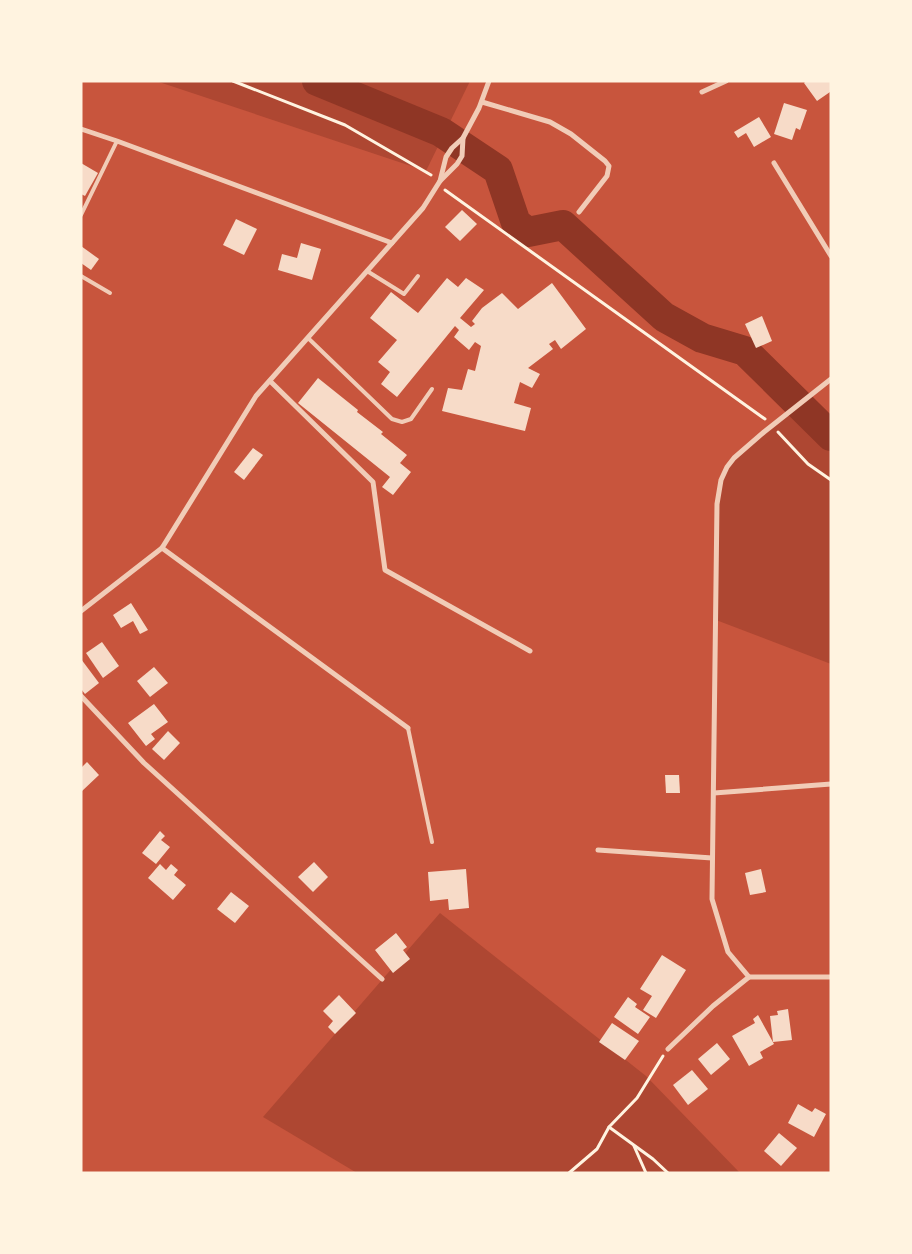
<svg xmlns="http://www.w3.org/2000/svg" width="912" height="1254" font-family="Literata,serif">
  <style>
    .green { fill: #ae4732 }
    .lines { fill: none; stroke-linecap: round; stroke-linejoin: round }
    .river { stroke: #8f3625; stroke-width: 30 }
    .building { fill: #f7dbc8 }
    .path { stroke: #fff3e0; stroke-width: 3 }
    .service { stroke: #f1ccb7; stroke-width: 4 }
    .minor { stroke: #f1ccb7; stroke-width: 5 }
  </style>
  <rect width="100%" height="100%" fill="#c8553d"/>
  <g class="green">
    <path d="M 156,81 L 470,81 L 426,171 Z"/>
    <path d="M 791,410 L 831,449 L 831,664 L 716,620 L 717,504 L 727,467 Z"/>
    <path d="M 440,913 L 646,1076 L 740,1173 L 357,1173 L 263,1117 Z"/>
  </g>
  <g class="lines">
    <path class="river" d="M 317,81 L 441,132 L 498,170 L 516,223 L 528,232 L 563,225 L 664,317 L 702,338 L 745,351 L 831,436"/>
  </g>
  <g class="building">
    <path d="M 806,81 L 831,81 L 831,93 L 830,92 L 817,101 L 804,83 Z"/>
    <path d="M 784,103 L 807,110 L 800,130 L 796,128 L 792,140 L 774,134 Z"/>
    <path d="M 759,117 L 771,137 L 754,147 L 746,133 L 738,138 L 734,132 Z"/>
    <path d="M 81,163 L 98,173 L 85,196 L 81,194 Z"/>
    <path d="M 462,210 L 477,224 L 460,241 L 445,227 Z"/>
    <path d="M 236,219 L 257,229 L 244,255 L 223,245 Z"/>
    <path d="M 301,243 L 321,249 L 312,280 L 278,270 L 282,254 L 297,258 Z"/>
    <path d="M 81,246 L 99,259 L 91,270 L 81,263 Z"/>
    <path d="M 447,278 L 458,287 L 466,278 L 484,290 L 460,318 L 471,327 L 475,324 L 472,321 L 482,308 L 502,293 L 518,309 L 552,283 L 586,329 L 561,349 L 555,340 L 549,344 L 553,349 L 528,368 L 540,374 L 532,388 L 520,382 L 514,403 L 531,408 L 525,431 L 442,411 L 448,388 L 462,390 L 468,369 L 475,371 L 481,346 L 475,342 L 469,350 L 454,337 L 459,330 L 455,326 L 397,397 L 381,384 L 390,372 L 378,362 L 397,340 L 370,318 L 391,292 L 418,313 Z"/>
    <path d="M 762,316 L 772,341 L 756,348 L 745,324 Z"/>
    <path d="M 318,378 L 358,410 L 357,412 L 383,432 L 381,434 L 407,455 L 400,463 L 411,472 L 393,495 L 382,487 L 390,477 L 298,403 Z"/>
    <path d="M 253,448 L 263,455 L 244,480 L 234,472 Z"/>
    <path d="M 131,603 L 148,630 L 140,634 L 133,621 L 121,628 L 113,615 Z"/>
    <path d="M 102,642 L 119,666 L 103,678 L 86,653 Z"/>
    <path d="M 81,659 L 99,683 L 85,694 L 81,689 Z"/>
    <path d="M 154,667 L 168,683 L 150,697 L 137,681 Z"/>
    <path d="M 154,704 L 168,722 L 151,734 L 155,739 L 146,746 L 128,723 Z"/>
    <path d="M 168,731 L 180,743 L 164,760 L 152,749 Z"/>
    <path d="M 87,762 L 99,775 L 81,792 L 81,768 Z"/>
    <path d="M 665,775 L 679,775 L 680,793 L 666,793 Z"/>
    <path d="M 160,831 L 165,836 L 161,840 L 170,847 L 156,864 L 142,853 Z"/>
    <path d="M 314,862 L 328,877 L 313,892 L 298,877 Z"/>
    <path d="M 160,864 L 166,870 L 171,864 L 178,870 L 174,875 L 186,885 L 173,900 L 148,878 Z"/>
    <path d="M 466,869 L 469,908 L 449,910 L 448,899 L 430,901 L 428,872 Z"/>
    <path d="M 761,869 L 766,892 L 750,895 L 745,873 Z"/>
    <path d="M 231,892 L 249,906 L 235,923 L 217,909 Z"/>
    <path d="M 396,933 L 407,947 L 403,950 L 410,959 L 393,973 L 375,950 Z"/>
    <path d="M 662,955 L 686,970 L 656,1018 L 643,1010 L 652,996 L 640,989 Z"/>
    <path d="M 339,995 L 356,1013 L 335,1034 L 328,1027 L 333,1021 L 323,1011 Z"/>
    <path d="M 628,997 L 637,1004 L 635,1007 L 650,1017 L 638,1034 L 614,1017 Z"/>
    <path d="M 788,1009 L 792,1040 L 773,1042 L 770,1016 L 778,1015 L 777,1011 Z"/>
    <path d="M 758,1015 L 774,1044 L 760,1052 L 763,1058 L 749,1066 L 732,1036 L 755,1023 L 753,1019 Z"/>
    <path d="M 612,1023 L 639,1041 L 625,1060 L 599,1042 Z"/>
    <path d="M 717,1043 L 730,1059 L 711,1075 L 698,1059 Z"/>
    <path d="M 692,1070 L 708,1089 L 688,1105 L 673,1085 Z"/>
    <path d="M 798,1104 L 812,1112 L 815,1108 L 826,1114 L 814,1137 L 788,1123 Z"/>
    <path d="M 779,1133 L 797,1148 L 781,1166 L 764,1151 Z"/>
  </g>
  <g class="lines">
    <g class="path">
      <path d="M 233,81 L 345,125 L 431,175"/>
      <path d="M 445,190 L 765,419"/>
      <path d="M 778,432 L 808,464 L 831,480"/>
      <path d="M 663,1056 L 637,1098 L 609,1127 L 653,1159 L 668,1173"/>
      <path d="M 634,1146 L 646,1173"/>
      <path d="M 569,1173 L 597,1149 L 609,1127"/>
    </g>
    <g class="service">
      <path d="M 81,215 L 117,141"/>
      <path d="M 367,271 L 404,294 L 418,276"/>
      <path d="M 81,276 L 110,293"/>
      <path d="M 308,338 L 392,419 L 402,422 L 411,419 L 432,389"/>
      <path d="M 408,728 L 432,842"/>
    </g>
    <g class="minor">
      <path d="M 702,92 L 726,81"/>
      <path d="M 482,102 L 550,122 L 571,134 L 605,161 L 609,166 L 607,176 L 579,212"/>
      <path d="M 81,129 L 117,141 L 392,243"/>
      <path d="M 774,163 L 831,256"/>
      <path d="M 440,181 L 457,164 L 462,156 L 463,138"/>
      <path d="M 270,381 L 373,482 L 385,570 L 530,651"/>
      <path d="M 162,548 L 408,728"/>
      <path d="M 81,611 L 162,548 L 256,396 L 423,208 L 440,181 L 446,157 L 452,148 L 463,138 L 479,108 L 489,81"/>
      <path d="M 81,696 L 144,763 L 382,979"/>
      <path d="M 714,793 L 831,784"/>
      <path d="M 598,850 L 712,858"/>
      <path d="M 749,977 L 728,952 L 712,899 L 717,504 L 721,480 L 727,467 L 734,458 L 764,432 L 831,379"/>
      <path d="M 668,1049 L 713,1006 L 749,977 L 831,977"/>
    </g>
  </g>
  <rect width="912" height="1254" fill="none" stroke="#fff3e0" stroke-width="165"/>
</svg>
